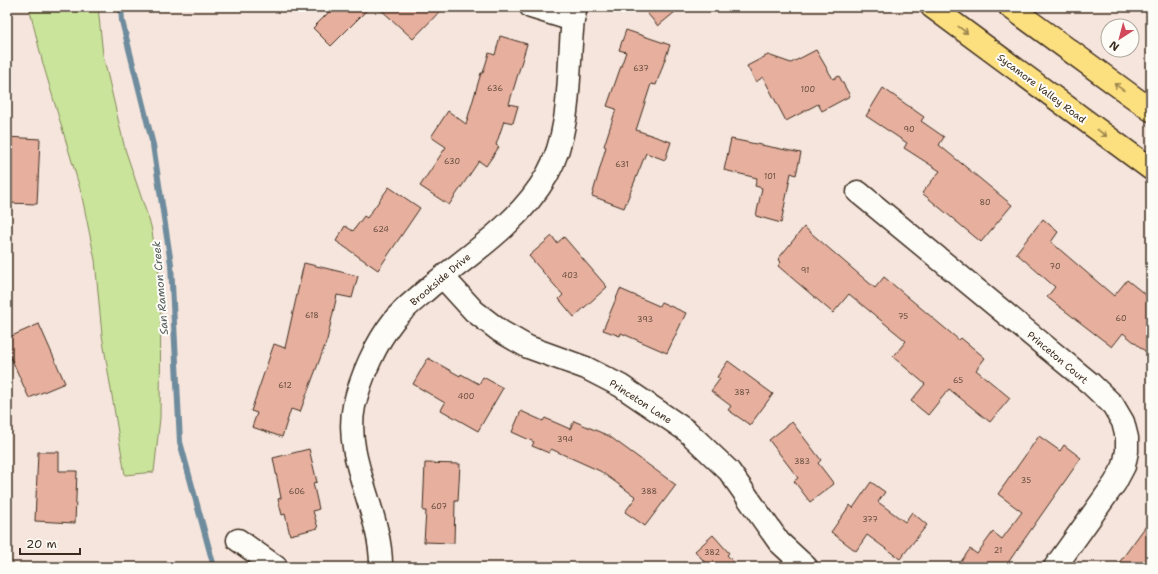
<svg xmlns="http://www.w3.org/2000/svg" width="1158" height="574" font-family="'Shantell Sans',sans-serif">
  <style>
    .green { fill: #cae49b; stroke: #82875c }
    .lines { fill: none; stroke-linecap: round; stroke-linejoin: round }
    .stream { stroke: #6e8c9d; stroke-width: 6 }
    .building { fill: #e7b09e; stroke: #3b2a1e }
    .minor-casing { stroke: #3b2a1e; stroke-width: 25 }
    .major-casing { stroke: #3b2a1e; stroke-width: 25 }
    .minor { stroke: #fdfcf7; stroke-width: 22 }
    .major { stroke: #fce080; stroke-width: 22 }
    .oneway { stroke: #9c854f }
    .labels { text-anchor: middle; stroke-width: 4; stroke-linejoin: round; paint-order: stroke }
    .number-label { font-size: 8px; fill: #664c3e }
    .street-label { font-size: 10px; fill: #3b2a1e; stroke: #fdfcf7 }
    .water-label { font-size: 11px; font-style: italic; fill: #545b5d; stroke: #fdfcf7 }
  </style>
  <rect width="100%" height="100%" fill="#f6e5dc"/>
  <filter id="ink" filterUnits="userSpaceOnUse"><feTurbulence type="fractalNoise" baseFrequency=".025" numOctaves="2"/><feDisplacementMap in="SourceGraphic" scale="8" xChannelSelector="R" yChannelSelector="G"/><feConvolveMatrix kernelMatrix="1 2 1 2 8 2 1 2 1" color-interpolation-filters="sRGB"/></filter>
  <g filter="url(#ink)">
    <path class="green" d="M 29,7 L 98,7 L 103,55 L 125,149 L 151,226 L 161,285 L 160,418 L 154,472 L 125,475 L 102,335 L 95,260 L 81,192 L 43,64 Z"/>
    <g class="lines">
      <path class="stream" d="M 121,7 L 122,21 L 153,145 L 171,264 L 180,442 L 214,567"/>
    </g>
    <g class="building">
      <path d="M 334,7 L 370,7 L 331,46 L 313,28 Z"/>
      <path d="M 378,7 L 444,7 L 413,39 Z"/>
      <path d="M 642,7 L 681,7 L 658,26 Z"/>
      <path d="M 626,30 L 670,45 L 656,85 L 651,84 L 636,130 L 671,142 L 665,160 L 646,153 L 624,208 L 592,196 L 606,147 L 604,146 L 616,109 L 607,106 L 626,52 L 619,50 Z"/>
      <path d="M 500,36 L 527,44 L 509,104 L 518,106 L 513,123 L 504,121 L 496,145 L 499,147 L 486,166 L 479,161 L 449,205 L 420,186 L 446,147 L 431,137 L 448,111 L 466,124 L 481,73 L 483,73 L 489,53 L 495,55 Z"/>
      <path d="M 816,50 L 833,79 L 839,76 L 850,96 L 822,111 L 818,104 L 786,121 L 763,77 L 756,82 L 747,66 L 768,55 L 791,63 Z"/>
      <path d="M 883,88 L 924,117 L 921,121 L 944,137 L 939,145 L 1012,205 L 981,242 L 922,193 L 940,171 L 904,148 L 907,143 L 866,116 Z"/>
      <path d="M 7,137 L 40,139 L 37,204 L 7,203 Z"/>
      <path d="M 731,139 L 801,153 L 796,175 L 791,173 L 781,223 L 756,216 L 762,188 L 755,186 L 757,178 L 724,170 Z"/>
      <path d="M 389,187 L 420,208 L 378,270 L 336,241 L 345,226 L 353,231 L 364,216 L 367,218 Z"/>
      <path d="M 1043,219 L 1058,232 L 1051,242 L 1114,296 L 1127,280 L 1151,299 L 1151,356 L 1123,333 L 1112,347 L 1047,297 L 1055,287 L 1016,253 Z"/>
      <path d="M 804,227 L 875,288 L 884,277 L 959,340 L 961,338 L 985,358 L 976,370 L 1010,398 L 990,422 L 949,389 L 928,415 L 911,401 L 925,384 L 893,357 L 906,341 L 849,294 L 833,313 L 778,266 L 781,262 L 778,259 Z"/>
      <path d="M 552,236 L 557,243 L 564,237 L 607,287 L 574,317 L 559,299 L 563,295 L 529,256 Z"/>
      <path d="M 304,263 L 358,276 L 352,298 L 337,295 L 327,340 L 300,412 L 291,409 L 282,437 L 252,427 L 257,413 L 251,411 L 274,344 L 285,348 Z"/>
      <path d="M 620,289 L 659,306 L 661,302 L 686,313 L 667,353 L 621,333 L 620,336 L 603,330 Z"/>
      <path d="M 39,324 L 65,383 L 29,398 L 7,349 L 7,338 Z"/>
      <path d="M 428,358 L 460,376 L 461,374 L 479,384 L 483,377 L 503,388 L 478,431 L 441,410 L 445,403 L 413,384 Z"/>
      <path d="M 728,361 L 773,394 L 750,425 L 728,410 L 731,406 L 711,391 L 720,379 L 717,377 Z"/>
      <path d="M 521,411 L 543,421 L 545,418 L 570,429 L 574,421 L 609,436 L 676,485 L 645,526 L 625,512 L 636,497 L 600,471 L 551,449 L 549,453 L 532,446 L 534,442 L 512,432 Z"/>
      <path d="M 792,422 L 821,460 L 818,463 L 834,484 L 810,502 L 794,481 L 798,478 L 769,440 Z"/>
      <path d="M 1039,436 L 1060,451 L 1064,445 L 1081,458 L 1005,567 L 957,567 L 970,549 L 977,554 L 993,532 L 1002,539 L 1022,512 L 998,494 Z"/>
      <path d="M 309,449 L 317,482 L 313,483 L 319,509 L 313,511 L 318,528 L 290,535 L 285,514 L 282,515 L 278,499 L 281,498 L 273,458 Z"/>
      <path d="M 38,452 L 59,452 L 59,471 L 77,471 L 75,523 L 35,521 Z"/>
      <path d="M 425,463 L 460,464 L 458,501 L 455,501 L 454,543 L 424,542 L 426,511 L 423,511 Z"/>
      <path d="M 871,482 L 885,492 L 878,502 L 905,522 L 912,512 L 927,525 L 900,559 L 867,535 L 856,551 L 831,532 L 850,505 L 853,508 Z"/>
      <path d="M 1151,519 L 1151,567 L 1116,567 Z"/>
      <path d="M 713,535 L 729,553 L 727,555 L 738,567 L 709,567 L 695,551 Z"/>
    </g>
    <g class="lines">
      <g class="minor-casing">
        <g id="minor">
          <path d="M 531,7 L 573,20"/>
          <path d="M 858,192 L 1091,384 L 1113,405 L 1123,422 L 1127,438 L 1127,451 L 1124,466 L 1115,483 L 1055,567"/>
          <path d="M 443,277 L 474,311 L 500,331 L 528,347 L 586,368 L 621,386 L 687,431 L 729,471 L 779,542 L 806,567"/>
          <path d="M 238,540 L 276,567"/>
          <path d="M 381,567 C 382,513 343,459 354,406 C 361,377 375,344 394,320 C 404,308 419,297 431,286 C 472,253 520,222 547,175 C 573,128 567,71 573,20 L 576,7"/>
        </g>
      </g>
      <g class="major-casing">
        <g id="major">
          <path d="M 932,7 L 1151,169"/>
          <path d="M 1010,7 L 1151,110"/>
        </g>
      </g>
      <use href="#minor" class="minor"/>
      <use href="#major" class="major"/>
    </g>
    <defs><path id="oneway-shaft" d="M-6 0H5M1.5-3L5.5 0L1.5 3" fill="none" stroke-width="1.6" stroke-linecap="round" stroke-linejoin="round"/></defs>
    <g class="oneway">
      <use href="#oneway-shaft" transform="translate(963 30) rotate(37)"/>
      <use href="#oneway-shaft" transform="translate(1119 87) rotate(-144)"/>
      <use href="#oneway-shaft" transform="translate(1102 133) rotate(37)"/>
    </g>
  </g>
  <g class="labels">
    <g class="number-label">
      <text x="641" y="71">637</text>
      <text x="495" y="91">636</text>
      <text x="808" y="92">100</text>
      <text x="909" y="132">90</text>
      <text x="452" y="164">630</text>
      <text x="622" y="167">631</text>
      <text x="770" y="179">101</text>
      <text x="985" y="205">80</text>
      <text x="381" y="232">624</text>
      <text x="1055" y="269">70</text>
      <text x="805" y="273">91</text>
      <text x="570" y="278">403</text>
      <text x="312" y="318">618</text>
      <text x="903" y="319">75</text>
      <text x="1121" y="321">60</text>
      <text x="645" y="322">393</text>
      <text x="958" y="383">65</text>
      <text x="285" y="388">612</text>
      <text x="742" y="395">387</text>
      <text x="466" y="399">400</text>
      <text x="565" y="442">394</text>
      <text x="802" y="464">383</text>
      <text x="1026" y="483">35</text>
      <text x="297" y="494">606</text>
      <text x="649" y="494">388</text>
      <text x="439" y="509">607</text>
      <text x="870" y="522">377</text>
      <text x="998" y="553">21</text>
      <text x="712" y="555">382</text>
    </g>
    <g class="street-label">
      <text transform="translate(1042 88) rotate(37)" y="4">Sycamore Valley Road</text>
      <text transform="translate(440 279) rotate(-40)" y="4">Brookside Drive</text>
      <text transform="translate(1058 357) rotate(40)" y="4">Princeton Court</text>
      <text transform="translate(641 401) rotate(33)" y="4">Princeton Lane</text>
    </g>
    <g class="water-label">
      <text transform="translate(160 288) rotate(-95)" y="4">San Ramon Creek</text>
    </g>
  </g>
  <rect width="1158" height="574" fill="none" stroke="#fdfcf7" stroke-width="24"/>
  <rect x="12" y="12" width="1134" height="550" fill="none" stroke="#3b2a1e" stroke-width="1.5" filter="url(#ink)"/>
  <g transform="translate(1120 38) rotate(216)"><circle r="19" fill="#fdfcf7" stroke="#afa8a0"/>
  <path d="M0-3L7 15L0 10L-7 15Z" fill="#d1495b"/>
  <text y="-6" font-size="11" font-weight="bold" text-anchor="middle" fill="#3b2a1e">N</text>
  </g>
  <path d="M20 548v6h60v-6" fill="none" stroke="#3b2a1e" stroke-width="2"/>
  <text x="26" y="548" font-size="12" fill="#3b2a1e" stroke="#fdfcf7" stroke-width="3" paint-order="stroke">20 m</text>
</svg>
